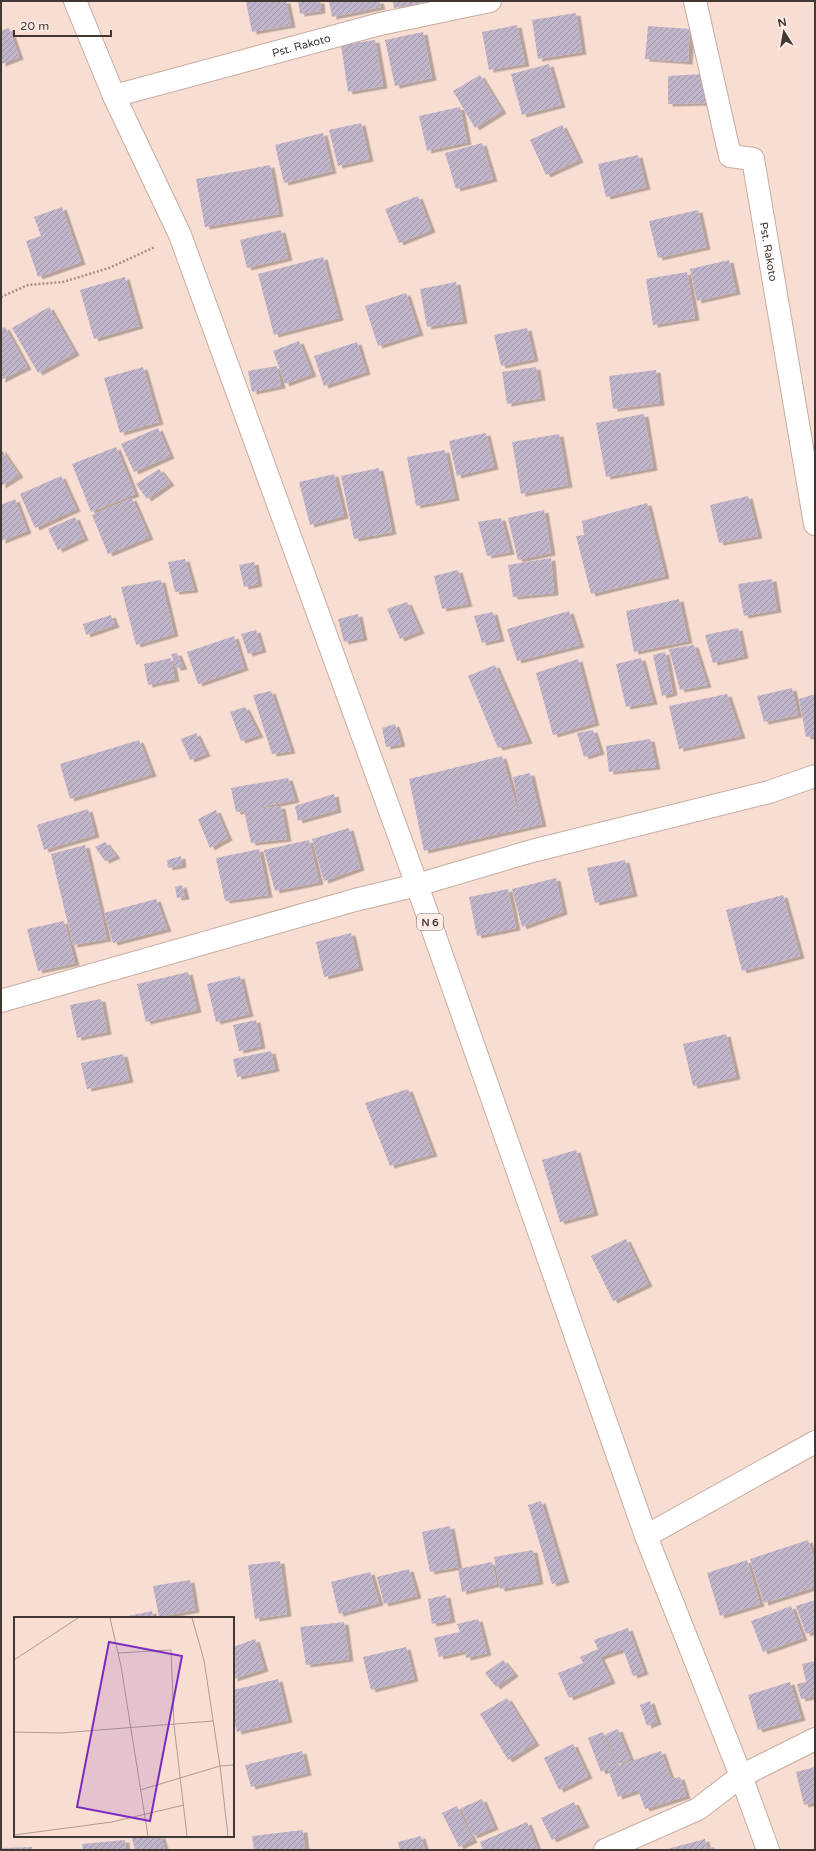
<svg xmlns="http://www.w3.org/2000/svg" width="816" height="1851" font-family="'Varela Round',sans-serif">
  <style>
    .building { fill: url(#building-hatch); filter: url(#shadow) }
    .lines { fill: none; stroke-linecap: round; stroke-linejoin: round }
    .street-casing { stroke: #c6aca1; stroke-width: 24 }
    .primary-casing { stroke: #c6aca1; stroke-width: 24 }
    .path { stroke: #a6928a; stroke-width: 2.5; stroke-dasharray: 2 2; stroke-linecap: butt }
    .street { stroke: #fff; stroke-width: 22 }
    .primary { stroke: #fff; stroke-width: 22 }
    .labels { text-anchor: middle; stroke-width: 4; stroke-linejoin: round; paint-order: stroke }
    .shield { fill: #fdede6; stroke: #7a6e69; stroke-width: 1 }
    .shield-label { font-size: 10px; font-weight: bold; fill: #423833 }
    .street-label { font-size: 11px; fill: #423833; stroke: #fdede6 }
    .inset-road { fill: none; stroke: #af9b92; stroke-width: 1 }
    .view { fill: #7b2cbf; fill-opacity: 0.15; stroke: #7b2cbf; stroke-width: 2 }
    .inset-edge { fill: none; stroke: #423833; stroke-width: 2 }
  </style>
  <defs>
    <pattern id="building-hatch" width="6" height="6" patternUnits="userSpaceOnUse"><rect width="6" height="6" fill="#c0b5cb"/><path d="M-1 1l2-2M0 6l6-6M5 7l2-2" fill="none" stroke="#9e94a5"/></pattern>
    <filter id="shadow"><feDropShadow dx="4.5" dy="2.5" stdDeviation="0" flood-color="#0004"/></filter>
  </defs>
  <rect width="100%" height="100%" fill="#f8ddd2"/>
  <g class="building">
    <path d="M 286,1 L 291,25 L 252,32 L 246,2 Z"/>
    <path d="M 298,1 L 320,1 L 321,11 L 300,14 Z"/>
    <path d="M 329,1 L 379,1 L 381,7 L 332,17 Z"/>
    <path d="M 393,1 L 427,1 L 427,2 L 394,8 Z"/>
    <path d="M 576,13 L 582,52 L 538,59 L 532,20 Z"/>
    <path d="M 517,25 L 525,64 L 489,70 L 482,32 Z"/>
    <path d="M 648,26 L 690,29 L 688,62 L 645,59 Z"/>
    <path d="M 9,28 L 19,57 L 1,64 L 1,31 Z"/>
    <path d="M 423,32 L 432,78 L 395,86 L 385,40 Z"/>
    <path d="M 375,40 L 383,86 L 348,92 L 341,45 Z"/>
    <path d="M 549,64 L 561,105 L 522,115 L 511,74 Z"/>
    <path d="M 704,74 L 706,103 L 668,104 L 668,76 Z"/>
    <path d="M 480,75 L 502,111 L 475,128 L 453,91 Z"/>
    <path d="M 460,107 L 467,142 L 427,151 L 419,116 Z"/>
    <path d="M 361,123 L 369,159 L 338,166 L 329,130 Z"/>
    <path d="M 562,125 L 579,160 L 546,175 L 530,140 Z"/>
    <path d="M 323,133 L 332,171 L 284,183 L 275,145 Z"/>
    <path d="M 482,143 L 493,179 L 456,189 L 445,153 Z"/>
    <path d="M 638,155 L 646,187 L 606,197 L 598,164 Z"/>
    <path d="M 270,165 L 279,214 L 205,227 L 196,179 Z"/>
    <path d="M 418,196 L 431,230 L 399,243 L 385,209 Z"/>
    <path d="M 62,207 L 81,262 L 38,277 L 26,241 L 41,236 L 34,217 Z"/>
    <path d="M 698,210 L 706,247 L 658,258 L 649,221 Z"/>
    <path d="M 281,230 L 288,258 L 247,268 L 240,240 Z"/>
    <path d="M 323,257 L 339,318 L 274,335 L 258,274 Z"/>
    <path d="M 729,260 L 736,292 L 697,301 L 690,269 Z"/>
    <path d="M 687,272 L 695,318 L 653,325 L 646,279 Z"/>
    <path d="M 125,277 L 139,326 L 94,339 L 80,290 Z"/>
    <path d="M 456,282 L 463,321 L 427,327 L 420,289 Z"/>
    <path d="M 406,293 L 419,333 L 378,346 L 365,306 Z"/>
    <path d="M 49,307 L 75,353 L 38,373 L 12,328 Z"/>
    <path d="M 5,327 L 27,367 L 1,380 L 1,329 Z"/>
    <path d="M 527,328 L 534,359 L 501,366 L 494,335 Z"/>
    <path d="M 299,341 L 312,374 L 285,384 L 273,351 Z"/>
    <path d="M 357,342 L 366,372 L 324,386 L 314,356 Z"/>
    <path d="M 277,366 L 281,386 L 252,392 L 248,371 Z"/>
    <path d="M 143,367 L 159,422 L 120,433 L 104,378 Z"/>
    <path d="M 536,367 L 541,398 L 507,404 L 502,372 Z"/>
    <path d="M 656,370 L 660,403 L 613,409 L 609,376 Z"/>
    <path d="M 644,414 L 653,468 L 606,477 L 596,423 Z"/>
    <path d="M 158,428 L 170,456 L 134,472 L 121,444 Z"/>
    <path d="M 486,433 L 494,467 L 457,476 L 449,441 Z"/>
    <path d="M 559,434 L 568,485 L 521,494 L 512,442 Z"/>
    <path d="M 116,447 L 135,494 L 91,512 L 72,464 Z"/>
    <path d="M 1,449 L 19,475 L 1,486 Z"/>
    <path d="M 445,450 L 455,498 L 416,506 L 407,457 Z"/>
    <path d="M 379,468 L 392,532 L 354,539 L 341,476 Z"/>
    <path d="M 159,469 L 170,483 L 147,499 L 136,484 Z"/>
    <path d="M 334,474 L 344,516 L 310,525 L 299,482 Z"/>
    <path d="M 61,476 L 76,509 L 35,528 L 20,494 Z"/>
    <path d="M 748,496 L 758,536 L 719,543 L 710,505 Z"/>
    <path d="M 132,498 L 149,537 L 108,554 L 92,515 Z"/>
    <path d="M 15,499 L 27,531 L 1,541 L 1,505 Z"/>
    <path d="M 647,503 L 665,576 L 591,594 L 576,536 L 584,535 L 582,521 Z"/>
    <path d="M 544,510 L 551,553 L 518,560 L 508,518 Z"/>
    <path d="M 75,517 L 84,538 L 58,550 L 48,529 Z"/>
    <path d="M 501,518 L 510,552 L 487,556 L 478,522 Z"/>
    <path d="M 551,558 L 554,593 L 513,597 L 508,565 Z"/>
    <path d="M 185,559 L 194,590 L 175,592 L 168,562 Z"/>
    <path d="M 254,562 L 258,584 L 244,587 L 239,565 Z"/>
    <path d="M 458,570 L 468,604 L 442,609 L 434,576 Z"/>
    <path d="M 772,579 L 777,610 L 744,616 L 738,584 Z"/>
    <path d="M 161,580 L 174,634 L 136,645 L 121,587 Z"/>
    <path d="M 679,599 L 688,641 L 634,652 L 626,611 Z"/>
    <path d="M 407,602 L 420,631 L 400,639 L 387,609 Z"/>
    <path d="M 569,611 L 580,645 L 517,661 L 507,629 Z"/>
    <path d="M 493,612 L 500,639 L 482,643 L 474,616 Z"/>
    <path d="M 358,614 L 363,638 L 344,642 L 338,619 Z"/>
    <path d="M 111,615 L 115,625 L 86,635 L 83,624 Z"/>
    <path d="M 738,628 L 744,656 L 713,663 L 705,635 Z"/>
    <path d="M 256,630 L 262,650 L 248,654 L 241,634 Z"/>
    <path d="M 234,636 L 244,668 L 198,684 L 187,652 Z"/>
    <path d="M 694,645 L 707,685 L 680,690 L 669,649 Z"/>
    <path d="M 665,652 L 673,693 L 662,696 L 653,655 Z"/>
    <path d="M 177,653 L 183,667 L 176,668 L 171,654 Z"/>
    <path d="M 171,658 L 175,679 L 148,685 L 144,664 Z"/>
    <path d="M 641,658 L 653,702 L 626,707 L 616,664 Z"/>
    <path d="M 578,659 L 595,723 L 553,735 L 536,673 Z"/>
    <path d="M 495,665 L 528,741 L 498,748 L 468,676 Z"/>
    <path d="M 792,688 L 798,715 L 764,722 L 757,696 Z"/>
    <path d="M 271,691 L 291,751 L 272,754 L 253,695 Z"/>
    <path d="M 727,694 L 741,736 L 679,749 L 669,706 Z"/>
    <path d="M 815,694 L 815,736 L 806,737 L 799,699 Z"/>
    <path d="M 245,707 L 259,735 L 241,741 L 230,712 Z"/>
    <path d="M 395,724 L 401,744 L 386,747 L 382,728 Z"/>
    <path d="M 593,730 L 600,752 L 584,757 L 577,733 Z"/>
    <path d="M 196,733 L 206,754 L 190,760 L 181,739 Z"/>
    <path d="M 650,739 L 656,767 L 609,772 L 606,746 Z"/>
    <path d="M 139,740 L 152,774 L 70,799 L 60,764 Z"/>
    <path d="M 502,756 L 522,826 L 513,777 L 530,773 L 542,824 L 424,851 L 409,779 Z"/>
    <path d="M 288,778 L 295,800 L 249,810 L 281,806 L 287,839 L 251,843 L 244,811 L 236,812 L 231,788 Z"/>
    <path d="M 334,794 L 337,810 L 298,821 L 295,806 Z"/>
    <path d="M 88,809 L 95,835 L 44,850 L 37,825 Z"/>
    <path d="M 216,810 L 228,838 L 210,848 L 198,819 Z"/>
    <path d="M 349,828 L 360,868 L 324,881 L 312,839 Z"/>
    <path d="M 309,840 L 319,882 L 275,891 L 264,850 Z"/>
    <path d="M 105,842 L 116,856 L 105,861 L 95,847 Z"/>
    <path d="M 85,845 L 107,939 L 73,945 L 51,854 Z"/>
    <path d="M 259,849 L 268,895 L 225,901 L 216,858 Z"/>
    <path d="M 181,856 L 182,865 L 168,868 L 167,860 Z"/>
    <path d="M 625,860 L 633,894 L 595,903 L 587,868 Z"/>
    <path d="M 556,878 L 563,912 L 522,927 L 512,889 Z"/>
    <path d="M 182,885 L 185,897 L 177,898 L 175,887 Z"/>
    <path d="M 508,889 L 516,928 L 477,936 L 469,897 Z"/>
    <path d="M 783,895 L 800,956 L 742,971 L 726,910 Z"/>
    <path d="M 156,899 L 167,929 L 113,943 L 104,913 Z"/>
    <path d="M 64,921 L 75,963 L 38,971 L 27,929 Z"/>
    <path d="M 351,933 L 359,968 L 324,977 L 316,942 Z"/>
    <path d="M 188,972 L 197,1010 L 146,1022 L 137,984 Z"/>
    <path d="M 240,976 L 249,1014 L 216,1022 L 207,984 Z"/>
    <path d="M 101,999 L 107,1032 L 77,1038 L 70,1005 Z"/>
    <path d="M 256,1020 L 261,1046 L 239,1051 L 233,1025 Z"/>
    <path d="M 726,1034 L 736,1077 L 693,1086 L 683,1044 Z"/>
    <path d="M 271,1051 L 275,1069 L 237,1077 L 233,1059 Z"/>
    <path d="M 123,1054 L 129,1080 L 87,1089 L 81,1063 Z"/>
    <path d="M 408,1089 L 433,1154 L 390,1166 L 365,1103 Z"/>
    <path d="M 576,1150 L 594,1213 L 560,1222 L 542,1160 Z"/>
    <path d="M 626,1239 L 648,1284 L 613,1301 L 591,1256 Z"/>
    <path d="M 541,1501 L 565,1580 L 552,1584 L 528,1505 Z"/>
    <path d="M 450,1526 L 458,1567 L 430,1572 L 422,1532 Z"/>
    <path d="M 808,1540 L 815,1563 L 815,1587 L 764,1603 L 750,1559 Z"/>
    <path d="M 533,1550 L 539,1582 L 500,1589 L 494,1557 Z"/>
    <path d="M 747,1560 L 760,1604 L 720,1616 L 707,1573 Z"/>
    <path d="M 280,1561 L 287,1614 L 255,1619 L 248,1565 Z"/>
    <path d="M 492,1562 L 497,1584 L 462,1592 L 458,1569 Z"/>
    <path d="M 409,1569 L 417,1596 L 384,1604 L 377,1577 Z"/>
    <path d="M 370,1572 L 379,1603 L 339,1614 L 331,1582 Z"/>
    <path d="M 190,1580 L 195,1610 L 159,1617 L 153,1586 Z"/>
    <path d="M 446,1595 L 451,1620 L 432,1624 L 428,1599 Z"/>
    <path d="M 815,1600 L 815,1631 L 806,1634 L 796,1606 Z"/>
    <path d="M 791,1606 L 803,1638 L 763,1652 L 751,1621 Z"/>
    <path d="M 152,1611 L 153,1618 L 128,1618 L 128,1616 Z"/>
    <path d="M 478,1619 L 487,1653 L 466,1658 L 465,1651 L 439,1657 L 434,1638 L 460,1632 L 457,1624 Z"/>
    <path d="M 344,1622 L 349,1659 L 306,1665 L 300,1627 Z"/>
    <path d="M 628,1628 L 644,1672 L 633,1676 L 623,1649 L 600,1657 L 611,1681 L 569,1698 L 558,1673 L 583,1663 L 580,1657 L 598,1649 L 594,1640 Z"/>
    <path d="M 255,1639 L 264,1669 L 233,1679 L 233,1647 Z"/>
    <path d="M 406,1647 L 414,1679 L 371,1690 L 363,1657 Z"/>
    <path d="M 503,1660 L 514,1674 L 496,1687 L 485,1673 Z"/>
    <path d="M 815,1661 L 815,1696 L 801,1699 L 797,1684 L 806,1682 L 802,1664 Z"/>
    <path d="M 278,1679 L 288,1720 L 237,1732 L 233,1717 L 233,1690 Z"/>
    <path d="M 790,1682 L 801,1718 L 758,1730 L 748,1695 Z"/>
    <path d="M 507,1698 L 535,1743 L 508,1760 L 480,1714 Z"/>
    <path d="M 650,1701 L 657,1722 L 647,1726 L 640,1705 Z"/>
    <path d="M 618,1729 L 630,1759 L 617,1764 L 606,1734 Z"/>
    <path d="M 603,1732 L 616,1766 L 661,1751 L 671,1779 L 680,1777 L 686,1796 L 645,1809 L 638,1790 L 618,1797 L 608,1769 L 601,1772 L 588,1738 Z"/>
    <path d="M 573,1744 L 588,1776 L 559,1790 L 544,1758 Z"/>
    <path d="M 302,1751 L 307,1773 L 251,1787 L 245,1765 Z"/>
    <path d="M 815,1767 L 815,1802 L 804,1805 L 796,1772 Z"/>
    <path d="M 482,1799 L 494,1827 L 473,1836 L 461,1808 Z"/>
    <path d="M 574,1802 L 585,1825 L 552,1840 L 541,1818 Z"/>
    <path d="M 457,1806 L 473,1840 L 459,1847 L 442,1813 Z"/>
    <path d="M 527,1822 L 538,1850 L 483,1850 L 480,1842 Z"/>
    <path d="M 303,1830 L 305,1850 L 254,1850 L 252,1836 Z"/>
    <path d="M 131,1836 L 161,1836 L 165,1850 L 135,1850 Z"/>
    <path d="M 421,1836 L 425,1850 L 400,1850 L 398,1842 Z"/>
    <path d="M 705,1839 L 707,1848 L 714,1847 L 715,1850 L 664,1850 Z"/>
    <path d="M 125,1840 L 126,1850 L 83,1850 L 82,1844 Z"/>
    <path d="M 32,1847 L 32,1850 L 1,1850 L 1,1848 Z"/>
  </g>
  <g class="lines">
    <g class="street-casing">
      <g id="street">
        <path id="s1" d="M 695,1 L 730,156 L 753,159 L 815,524"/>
        <path id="s2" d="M 114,96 L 380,24 L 490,1"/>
        <path d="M 1,1001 L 355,900 L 417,885 L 532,851 L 769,792 L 815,776"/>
        <path d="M 646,1536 L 815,1442"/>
        <path d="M 605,1850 L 698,1809 L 741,1776 L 815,1739"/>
      </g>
    </g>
    <g class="primary-casing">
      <path id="primary" d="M 75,1 L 114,96 L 180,235 L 417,885 L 646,1536 L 741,1776 L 768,1850"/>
    </g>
    <path class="path" d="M 1,297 L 28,285 L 63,282 L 109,268 L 155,247"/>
    <use href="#street" class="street"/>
    <use href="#primary" class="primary"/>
  </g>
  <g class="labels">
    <rect class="shield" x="417" y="914" width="26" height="16" rx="3"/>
    <g class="shield-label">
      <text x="430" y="926">N 6</text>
    </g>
    <g class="street-label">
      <text dy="4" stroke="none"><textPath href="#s2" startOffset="194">Pst. Rakoto</textPath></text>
      <text dy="4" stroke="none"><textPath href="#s1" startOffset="276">Pst. Rakoto</textPath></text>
    </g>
  </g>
  <g transform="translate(14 1617)">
    <rect width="220" height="220" fill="#f8ddd2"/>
    <path class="inset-road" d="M 96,1 L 107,49 L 134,219M 178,1 L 190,43 L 206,149 L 214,219M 104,36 L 157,33 L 160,108 L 173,219M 0,43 L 64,1M 0,115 L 47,116 L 199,104M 126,173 L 206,149 L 220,148M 0,218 L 98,205 L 170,188"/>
    <path class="view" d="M 95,25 L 168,39 L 136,204 L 63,190 Z"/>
    <rect width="220" height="220" class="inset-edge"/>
  </g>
  <rect width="816" height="1851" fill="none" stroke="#423833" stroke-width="4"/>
  <g transform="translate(784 32) rotate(349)" stroke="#fdede6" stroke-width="3" paint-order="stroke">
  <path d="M0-3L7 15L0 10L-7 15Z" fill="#423833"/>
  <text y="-6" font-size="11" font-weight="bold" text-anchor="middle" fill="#423833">N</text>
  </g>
  <path d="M14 30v6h97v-6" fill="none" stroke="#423833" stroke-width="2"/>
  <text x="20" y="30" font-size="12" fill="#423833" stroke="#fdede6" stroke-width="3" paint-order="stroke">20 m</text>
</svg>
